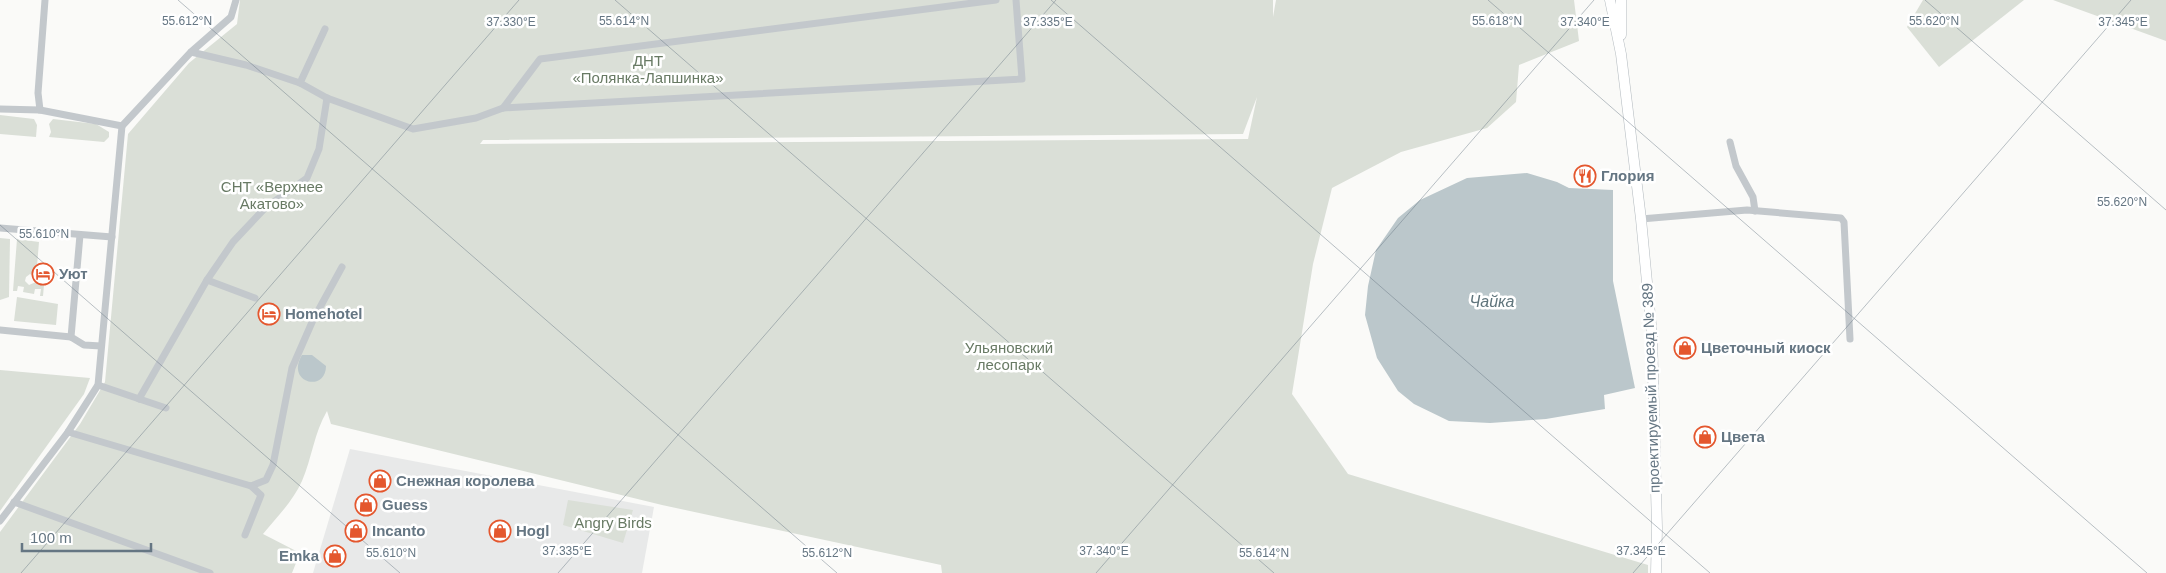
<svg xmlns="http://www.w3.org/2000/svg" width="2166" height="573" font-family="Arial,sans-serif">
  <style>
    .built { fill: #e8e9e9 }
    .green { fill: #dadfd7; fill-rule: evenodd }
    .water { fill: #bbc7cb }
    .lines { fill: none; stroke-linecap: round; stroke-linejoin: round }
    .secondary-casing { stroke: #b3babf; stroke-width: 11 }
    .minor { stroke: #c3c8cc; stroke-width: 7 }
    .secondary { stroke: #fff; stroke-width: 10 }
    .ticks { fill: none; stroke: #657683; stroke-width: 1; stroke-opacity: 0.45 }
    .labels { text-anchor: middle; stroke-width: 5; stroke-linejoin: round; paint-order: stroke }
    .park-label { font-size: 15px; fill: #687a64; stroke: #fff }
    .poi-label { font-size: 15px; font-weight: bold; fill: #657683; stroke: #fff; text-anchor: start }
    .street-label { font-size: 15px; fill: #657683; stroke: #fff }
    .water-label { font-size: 16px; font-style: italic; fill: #60757c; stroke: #fff }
    .ticks-label { font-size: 12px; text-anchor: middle; fill: #657683; stroke: #fff; stroke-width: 5; stroke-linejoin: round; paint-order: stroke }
  </style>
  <rect width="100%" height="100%" fill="#fafaf8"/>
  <path class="built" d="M 350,449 L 654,507 L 642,573 L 313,573 Z"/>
  <g class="green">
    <path d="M 240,0 L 1273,0 L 1273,17 L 1276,0 L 1574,0 L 1579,41 L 1519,65 L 1516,102 L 1487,128 L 1401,152 L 1332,188 L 1313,264 L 1292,394 L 1348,474 L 1648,565 L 1648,573 L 942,573 L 941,565 L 662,505 L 331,424 L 327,411 C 314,433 312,458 302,481 C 293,501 277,517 263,534 L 300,553 L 292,573 L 0,573 L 0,532 L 80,424 L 105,382 L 128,134 L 189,63 L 237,24 ZM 1257,97 L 1248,139 L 480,144 L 483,140 L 1243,134 Z"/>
    <path d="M 1923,0 L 2024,0 L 1939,67 L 1907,27 Z"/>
    <path d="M 2054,0 L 2166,0 L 2166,41 L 2053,0 Z"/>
    <path d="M 0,115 L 34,119 L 37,125 L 36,137 L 0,134 Z"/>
    <path d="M 53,119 L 96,124 L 109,132 L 109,137 L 104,142 L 49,137 L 51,132 L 49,124 Z"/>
    <path d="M 0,238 L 10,239 L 9,297 L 0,300 Z"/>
    <path d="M 17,239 L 39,242 L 36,278 L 30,274 L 26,277 L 25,281 L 29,285 L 36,282 L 44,285 L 43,296 L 40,296 L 41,289 L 35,289 L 34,294 L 23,292 L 24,287 L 18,286 L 17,291 L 13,291 Z"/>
    <path d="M 17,297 L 58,304 L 56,325 L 14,321 Z"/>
    <path d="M 0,370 L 90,378 L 84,394 L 0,511 Z"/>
    <path d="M 568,500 L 633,510 L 623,543 L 563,525 Z"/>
  </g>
  <g class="water">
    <path d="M 1527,173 L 1557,182 L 1569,188 L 1613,190 L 1613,281 L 1635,388 L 1604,395 L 1605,409 L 1546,419 L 1490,423 L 1449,421 L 1414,404 L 1398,391 L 1377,358 L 1365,315 L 1368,286 L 1376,250 L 1398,218 L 1420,200 L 1467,178 Z"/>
    <path d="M 302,355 L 312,355 L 326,366 C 326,393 285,383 302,355 Z"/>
  </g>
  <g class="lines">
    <g class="secondary-casing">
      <g id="secondary">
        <path d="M 1610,0 L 1621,54 L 1641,219 L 1652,335 L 1657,528 L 1656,573"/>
        <path d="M 1621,35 L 1621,0"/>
      </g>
    </g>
    <g class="minor">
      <path d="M 191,52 L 246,65 L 300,83 L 327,98 L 413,129 L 476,118 L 503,108 L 1022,79 L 1016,0"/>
      <path d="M 300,83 L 325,29"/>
      <path d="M 503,108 L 540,59 L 996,0"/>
      <path d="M 0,109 L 40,110 L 122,126 L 98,385 L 68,432 L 0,521"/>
      <path d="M 40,110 L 38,93 L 45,0"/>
      <path d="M 122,126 L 191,52 L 231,17 L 236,0"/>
      <path d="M 1730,142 L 1736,166 L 1753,197 L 1755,211"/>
      <path d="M 1641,219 L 1747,210 L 1841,218 L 1844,222 L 1850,339"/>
      <path d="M 0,228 L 112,237"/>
      <path d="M 80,235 L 71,337 L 84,345 L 101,346"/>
      <path d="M 207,280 L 255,298"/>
      <path d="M 0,330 L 71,337"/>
      <path d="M 98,385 L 166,408"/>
      <path d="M 139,399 L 207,280 L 233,242 L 265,208 L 307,178 L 319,149 L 327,98"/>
      <path d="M 68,432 L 251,486 L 266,480 L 273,465 L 292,368 L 313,320 L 342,267"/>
      <path d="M 14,502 L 210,573"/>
      <path d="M 245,535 L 261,495 L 251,486"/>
    </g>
    <use href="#secondary" class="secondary"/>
  </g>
  <path class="ticks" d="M 178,0 L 837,573M 615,0 L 1274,573M 1051,0 L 1710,573M 1488,0 L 2147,573M 1925,0 L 2166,210M 0,225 L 400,573M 21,573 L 519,0M 558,573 L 1056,0M 1096,573 L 1594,0M 1633,573 L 2131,0"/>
  <defs>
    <g id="restaurant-ring" transform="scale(1.125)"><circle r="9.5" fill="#fff" stroke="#e4572e" stroke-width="1.5"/><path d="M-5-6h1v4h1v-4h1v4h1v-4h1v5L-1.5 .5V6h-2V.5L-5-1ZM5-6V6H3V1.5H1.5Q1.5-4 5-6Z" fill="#e4572e"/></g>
    <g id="hotel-ring" transform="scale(1.125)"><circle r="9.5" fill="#fff" stroke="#e4572e" stroke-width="1.5"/><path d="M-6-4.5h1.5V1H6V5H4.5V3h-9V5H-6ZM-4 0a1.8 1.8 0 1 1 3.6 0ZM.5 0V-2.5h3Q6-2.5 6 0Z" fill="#e4572e"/></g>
    <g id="shop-ring" transform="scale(1.125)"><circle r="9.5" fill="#fff" stroke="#e4572e" stroke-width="1.5"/><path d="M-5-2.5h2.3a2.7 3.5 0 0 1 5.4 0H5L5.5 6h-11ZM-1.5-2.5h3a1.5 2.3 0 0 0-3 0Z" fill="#e4572e"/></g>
  </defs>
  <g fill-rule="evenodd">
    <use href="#restaurant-ring" x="1585" y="176"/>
    <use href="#hotel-ring" x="43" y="274"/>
    <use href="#hotel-ring" x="269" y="314"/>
    <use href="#shop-ring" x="1685" y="348"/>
    <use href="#shop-ring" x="1705" y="437"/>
    <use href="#shop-ring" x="380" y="481"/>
    <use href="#shop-ring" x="366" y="505"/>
    <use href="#shop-ring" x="356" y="531"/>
    <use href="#shop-ring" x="500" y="531"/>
    <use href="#shop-ring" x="335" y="556"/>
  </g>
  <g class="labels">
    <g class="park-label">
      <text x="648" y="66">ДНТ<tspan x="648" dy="17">«Полянка-Лапшинка»</tspan></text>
      <text x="272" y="192">СНТ «Верхнее<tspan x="272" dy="17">Акатово»</tspan></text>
      <text x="1009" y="353">Ульяновский<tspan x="1009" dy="17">лесопарк</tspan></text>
      <text x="613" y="528">Angry Birds</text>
    </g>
    <g class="poi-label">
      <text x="1601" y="181">Глория</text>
      <text x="59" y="279">Уют</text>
      <text x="285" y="319">Homehotel</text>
      <text x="1701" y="353">Цветочный киоск</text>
      <text x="1721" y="442">Цвета</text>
      <text x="396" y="486">Снежная королева</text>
      <text x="382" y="510">Guess</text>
      <text x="372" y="536">Incanto</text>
      <text x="516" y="536">Hogl</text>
      <text x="319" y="561" text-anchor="end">Emka</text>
    </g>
    <g class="street-label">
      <text transform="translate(1651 388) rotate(-92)" y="5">проектируемый проезд № 389</text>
    </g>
    <g class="water-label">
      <text x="1492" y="307">Чайка</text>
    </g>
  </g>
  <g class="ticks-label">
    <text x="187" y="25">55.612°N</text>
    <text x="624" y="25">55.614°N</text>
    <text x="1497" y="25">55.618°N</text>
    <text x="1934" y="25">55.620°N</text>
    <text x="511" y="26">37.330°E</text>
    <text x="1048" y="26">37.335°E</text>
    <text x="2123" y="26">37.345°E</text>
    <text x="1585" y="26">37.340°E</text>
    <text x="2122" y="206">55.620°N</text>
    <text x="44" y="238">55.610°N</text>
    <text x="567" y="555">37.335°E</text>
    <text x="1104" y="555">37.340°E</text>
    <text x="1641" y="555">37.345°E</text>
    <text x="391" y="557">55.610°N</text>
    <text x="827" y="557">55.612°N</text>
    <text x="1264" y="557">55.614°N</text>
  </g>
  <path d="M22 543v8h129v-8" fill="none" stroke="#657683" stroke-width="2.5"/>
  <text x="30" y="543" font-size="15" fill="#657683" stroke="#ffffff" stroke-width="4" paint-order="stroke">100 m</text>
</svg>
